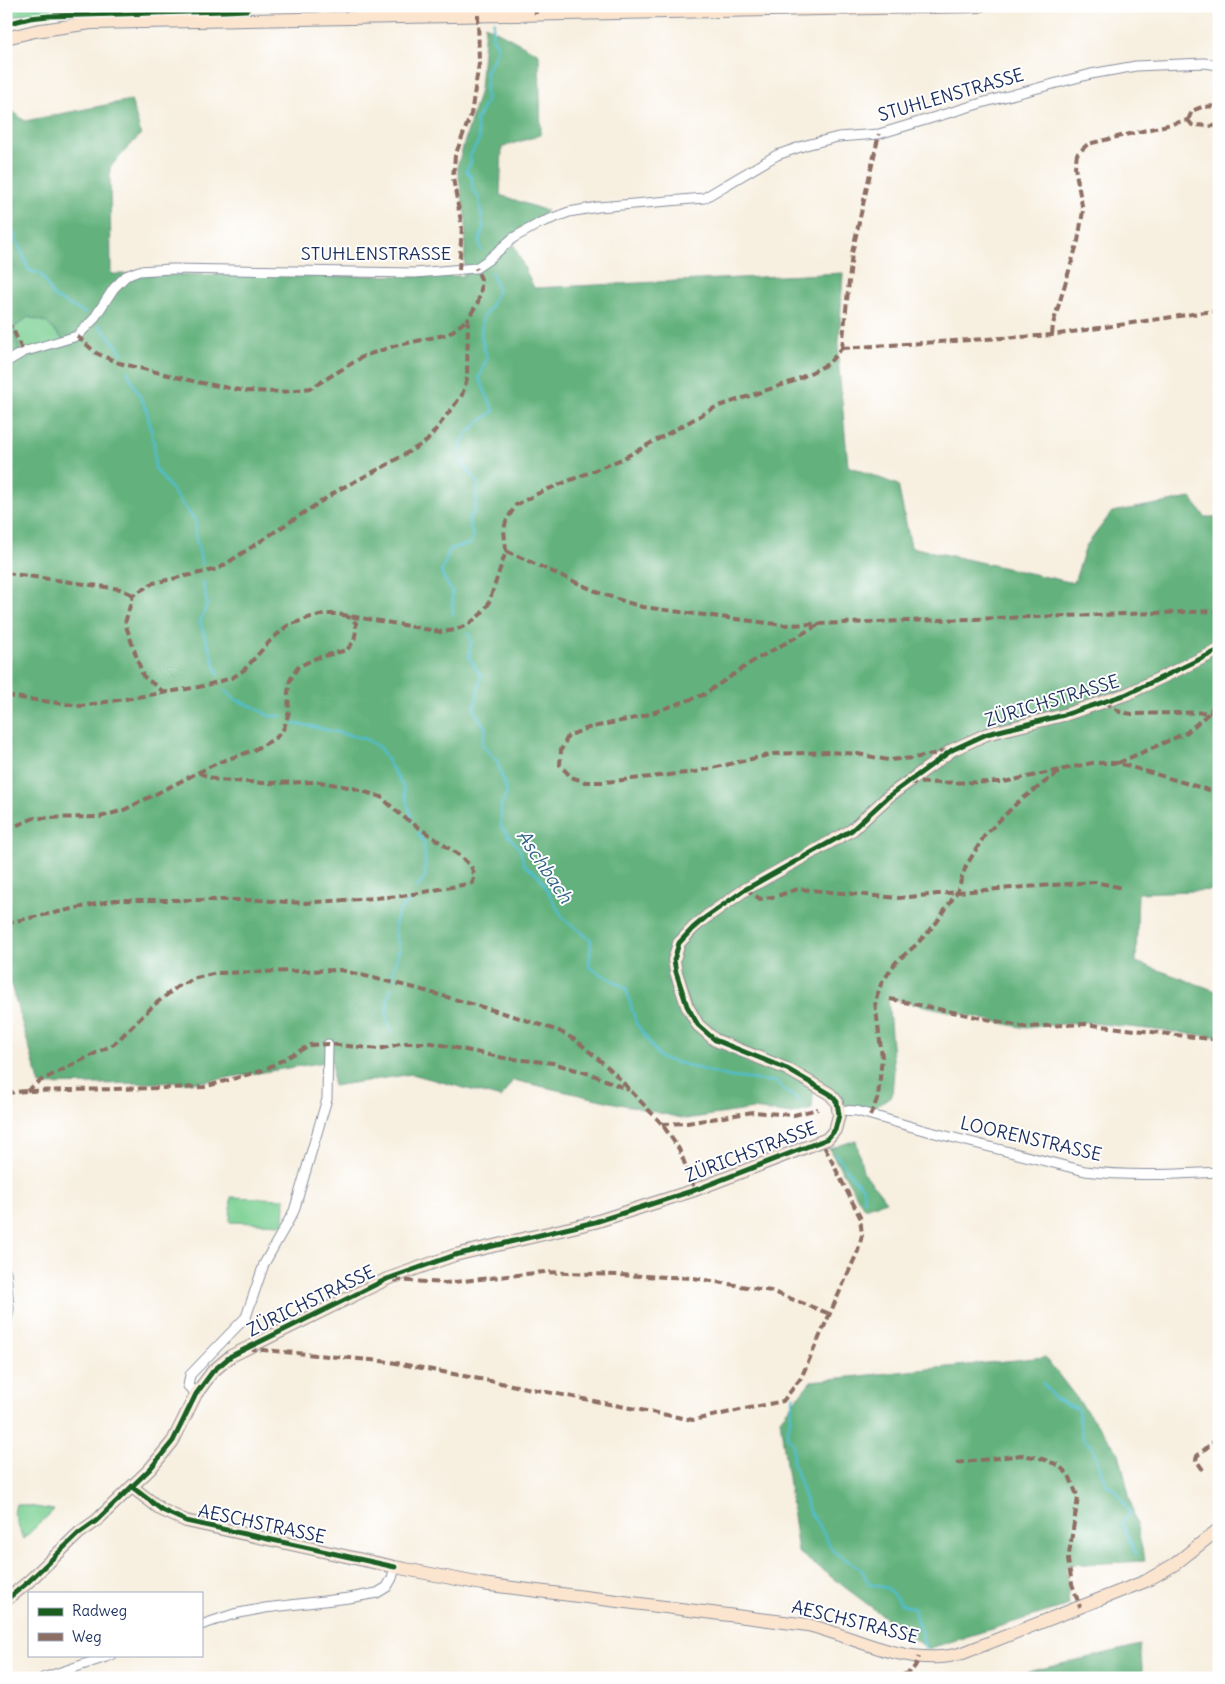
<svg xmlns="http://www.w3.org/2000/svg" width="1225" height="1684" font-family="Delius,sans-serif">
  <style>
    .green { fill: #7bd093; stroke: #4b8078 }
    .forest { fill: #64b27d; stroke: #40706e; fill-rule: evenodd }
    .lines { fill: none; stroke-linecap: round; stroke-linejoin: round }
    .stream { stroke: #51bdcd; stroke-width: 2.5 }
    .street-casing { stroke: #898f9e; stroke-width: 11 }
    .secondary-casing { stroke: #898f9e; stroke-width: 14 }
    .street { stroke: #fff; stroke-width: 9 }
    .secondary { stroke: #fce5cf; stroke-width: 12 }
    .quiet { stroke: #8d6e63; stroke-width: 4; stroke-dasharray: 8 4; stroke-linecap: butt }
    .cycleway-casing { stroke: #fff; stroke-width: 8 }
    .cycleway { stroke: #1b5e20; stroke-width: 5 }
    .labels { text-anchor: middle; stroke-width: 4; stroke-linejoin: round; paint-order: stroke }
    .street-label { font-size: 18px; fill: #1b2f5e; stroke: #fff }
    .water-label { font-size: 19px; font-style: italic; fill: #2e6185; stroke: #fff }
  </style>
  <rect width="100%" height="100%" fill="#fff"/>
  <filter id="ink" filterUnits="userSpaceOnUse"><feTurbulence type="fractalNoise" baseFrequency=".02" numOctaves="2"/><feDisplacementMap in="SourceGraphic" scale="10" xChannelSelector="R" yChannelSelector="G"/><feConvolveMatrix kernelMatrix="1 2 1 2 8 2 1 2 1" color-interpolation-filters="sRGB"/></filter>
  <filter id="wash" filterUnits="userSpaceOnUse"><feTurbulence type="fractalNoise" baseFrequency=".0096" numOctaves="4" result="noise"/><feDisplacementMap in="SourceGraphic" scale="20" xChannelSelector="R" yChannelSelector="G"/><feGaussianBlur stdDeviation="1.12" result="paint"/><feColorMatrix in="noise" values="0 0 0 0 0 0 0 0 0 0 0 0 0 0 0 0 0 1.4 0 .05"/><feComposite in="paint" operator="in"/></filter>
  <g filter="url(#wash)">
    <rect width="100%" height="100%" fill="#f7efdf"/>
    <g class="green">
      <path d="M 6,6 L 53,6 L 53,12 L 24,14 L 6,19 Z"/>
      <path d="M 28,317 L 46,322 L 68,345 L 39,349 L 22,358 L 14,328 Z"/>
      <path d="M 231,1197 L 285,1199 L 284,1224 L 230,1222 Z"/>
      <path d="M 16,1504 L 54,1510 L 23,1539 L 14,1513 Z"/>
    </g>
    <g class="forest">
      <path d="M 485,25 L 539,54 L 541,135 L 502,147 L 500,195 L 547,211 L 512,241 L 534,288 L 843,273 L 838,358 L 848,466 L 898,485 L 911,547 L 1074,583 L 1086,546 L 1112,512 L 1191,498 L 1205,517 L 1219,517 L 1219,890 L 1138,893 L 1136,962 L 1219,992 L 1219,1037 L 1084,1022 L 1025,1028 L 888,998 L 894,1070 L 892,1095 L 870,1111 L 851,1108 L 814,1083 L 812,1109 L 792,1114 L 753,1109 L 686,1119 L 513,1080 L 501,1098 L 412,1074 L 333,1086 L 332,1061 L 201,1082 L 40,1085 L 6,968 L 6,106 L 25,121 L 131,100 L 141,134 L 110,167 L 111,274 L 464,276 L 466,221 L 457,167 L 480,90 ZM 28,317 L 46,322 L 68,344 L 39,349 L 22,357 L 14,328 Z"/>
      <path d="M 856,1140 L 863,1171 L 886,1201 L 864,1208 L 829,1149 Z"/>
      <path d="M 1045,1357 L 1119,1453 L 1145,1561 L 1066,1565 L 1069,1605 L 927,1649 L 798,1552 L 780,1419 L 811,1381 Z"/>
      <path d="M 1140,1645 L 1143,1678 L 1003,1678 Z"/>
    </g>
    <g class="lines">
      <g class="stream">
        <path d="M 482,6 L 485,9"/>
        <path d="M 6,214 L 29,270 L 41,274 L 54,297 L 85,313"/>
        <path d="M 481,250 L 479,242 L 483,228 L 479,198 L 472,189 L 472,178 L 466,170 L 471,163 L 470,156 L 479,140 L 476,121 L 486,102 L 486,71 L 495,56 L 497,45 L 492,37 L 494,21"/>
        <path d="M 99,325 L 117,346 L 122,354"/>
        <path d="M 127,371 L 147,411 L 154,443 L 155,468 L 196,522 L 195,533 L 202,564"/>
        <path d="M 203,582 L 207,604 L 200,622 L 218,674"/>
        <path d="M 453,614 L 452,592 L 441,573 L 450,549 L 470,544 L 473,535 L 468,519 L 475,511 L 478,483 C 473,475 465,468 462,460 C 452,439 479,422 494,411 L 479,378 L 487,358 L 481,337 L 482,319 L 491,306 L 498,289 L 491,272"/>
        <path d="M 468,633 L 471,640 L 469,657 L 481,676 L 474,710 L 486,729 L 482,745 L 497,761 L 507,792 L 501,806 L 501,827 L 520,849 L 524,865 L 539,876 L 563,918 L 591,940 L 589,967 L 626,988 L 636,1023 L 660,1058 L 730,1077 L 777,1082 L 786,1092 L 801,1101"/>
        <path d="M 224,689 L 236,700 L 254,707 L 269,716 L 281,716"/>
        <path d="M 294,724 L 310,726 L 366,739 L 380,748 L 403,787 L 412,820"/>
        <path d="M 417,888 L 425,878 L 425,857 L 424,843 L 418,833"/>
        <path d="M 393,978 C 392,967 399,956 399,948 C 399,944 396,940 396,936 C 392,920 399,909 412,899"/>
        <path d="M 391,988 C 387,1001 383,1021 393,1033"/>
        <path d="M 836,1154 L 854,1179 L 863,1188 L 864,1201"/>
        <path d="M 1043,1383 L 1055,1399 L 1078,1409 L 1082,1438 L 1092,1447 L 1106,1484 L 1116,1490 L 1130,1513 L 1122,1522 L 1136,1554"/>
        <path d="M 794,1395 L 787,1436 L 793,1444 L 793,1463 L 809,1511 L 820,1527 L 833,1551 L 861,1569 L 869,1584 L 887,1588 L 902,1604 L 913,1608 C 917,1623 923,1635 925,1649"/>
        <path d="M 923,1673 L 923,1678"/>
      </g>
    </g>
  </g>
  <g filter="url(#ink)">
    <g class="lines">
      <g class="street-casing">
        <g id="street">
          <path d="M 6,362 L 23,352 L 77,336 L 93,320 L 114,288 L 126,276 L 139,271 L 171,269 L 415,273 L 476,268 L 488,260 L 513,238 L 540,223 L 569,212 L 598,207 L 704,198 L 777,155 L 806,145 L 838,137 L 879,134 L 985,102 L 1091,74 L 1136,66 L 1204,63 L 1219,65"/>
          <path d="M 839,1110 L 857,1111 L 923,1130 L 1085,1171 C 1130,1177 1174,1174 1219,1172"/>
          <path d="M 6,1272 L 9,1309 L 6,1327"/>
          <path d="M 196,1394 L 188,1386 L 190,1375 L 246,1317 L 264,1264 L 294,1211 L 327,1099 L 328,1044"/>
          <path d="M 201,1625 L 234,1614 L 265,1608 L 349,1598 L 377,1593 L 387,1587 L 392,1578 L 395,1567"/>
          <path d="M 43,1678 L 112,1655"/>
        </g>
      </g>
      <g class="secondary-casing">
        <g id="secondary">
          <path d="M 6,38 L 35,31 L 91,23 L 980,6"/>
          <path d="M 132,1487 L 162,1510 L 186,1521 L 395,1567 L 482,1584 L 808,1625 C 851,1636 894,1660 940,1657 C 947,1657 955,1655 963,1653 L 1146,1581 L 1175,1564 L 1219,1529"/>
          <path d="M 6,1600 L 27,1583 L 79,1533 L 96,1521 L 150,1469 L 173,1441 L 196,1394 L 213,1371 L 231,1356 L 387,1279 L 455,1255 L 595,1222 L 695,1190 L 827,1139 L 835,1130 L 839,1115 L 837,1102 L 830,1094 L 787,1069 L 715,1040 L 698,1025 L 687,1006 L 676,972 L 674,960 L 679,943 L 693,928 L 706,917 L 746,889 L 852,830 L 889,796 L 952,750 L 987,734 L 1064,715 L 1127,694 L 1219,650"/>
        </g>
      </g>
      <use href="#street" class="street"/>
      <use href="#secondary" class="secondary"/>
      <g class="quiet">
        <path d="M 535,6 L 536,14"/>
        <path d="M 1188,120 L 1192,111 L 1202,107 L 1219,106"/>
        <path d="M 1188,120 L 1192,125 L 1219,126"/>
        <path d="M 459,270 L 462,227 L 453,178 L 455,156 L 471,114 L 479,64 L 478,15"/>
        <path d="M 6,322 L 13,329 L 23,352"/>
        <path d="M 1052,335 L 1053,324 L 1078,241 L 1083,211 L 1075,167 L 1077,154 L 1088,144 L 1188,120"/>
        <path d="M 77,336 L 96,353 L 119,363 L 197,382 L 245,391 L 282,392 L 311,388 L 364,356 L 394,346 L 449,334 L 468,319"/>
        <path d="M 842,348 L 1052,335 L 1219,310"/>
        <path d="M 842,348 L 852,253 L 879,134"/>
        <path d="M 506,551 L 602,594 L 642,607 L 783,625 L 1219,611"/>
        <path d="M 6,573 L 120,589 L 133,595"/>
        <path d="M 818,625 L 755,660 L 703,695 L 640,717 L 588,728 L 568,736 L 561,750 L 560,765 L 571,777 L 585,782 L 605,782 L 695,772 L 773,754 L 829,752 L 858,754 L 888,760 L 914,758 L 946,751"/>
        <path d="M 165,693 L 143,676 L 125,623 L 133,595 L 153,583 L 218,569 L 340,489 L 385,466 L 427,441 L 462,395 L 467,379 L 468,319 L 478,302 L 481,289 L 481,279 L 476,268"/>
        <path d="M 6,696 L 81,706 L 199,687 L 232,678 L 244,670 L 270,641 L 287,626 L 311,617 L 325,614 L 336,614 L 386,622 L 441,632 L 455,630 L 469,624 L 481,614 L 488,605 L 506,551 L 504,530 L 506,521 L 516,505 L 539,493 L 622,459 L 716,407 L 794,381 L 828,364 L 842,348"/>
        <path d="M 1104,702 L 1120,712 L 1132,714 L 1219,712"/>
        <path d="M 1118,763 L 1186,733 L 1209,713 L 1219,697"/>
        <path d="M 908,783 L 1004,782 L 1092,763 L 1118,763 L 1219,793"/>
        <path d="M 6,830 L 34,818 L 100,817 L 124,810 L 217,763 L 254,750 L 276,738 L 284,728 L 289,712 L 288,693 L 290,680 L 298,667 L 316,658 L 347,650 L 354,641 L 356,631 L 356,623 L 347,616"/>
        <path d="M 746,889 L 760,899 L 777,896 L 798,889 L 899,898 L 957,892 L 1095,882 L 1123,888"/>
        <path d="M 6,923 L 115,900 L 258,900 L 303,903 L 402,896 L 473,883 L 474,874 L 471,866 L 460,856 L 402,816 L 381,797 L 353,788 L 320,782 L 263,783 L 217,780 L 199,773"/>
        <path d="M 890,999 L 1025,1027 L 1085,1024 L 1219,1040"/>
        <path d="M 27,1091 L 38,1082 L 114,1044 L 154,1005 L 177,987 L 196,978 L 217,973 L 340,970 L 415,988 L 510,1015 L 559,1031 L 577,1041 L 610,1069 L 662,1124 L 679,1149 L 695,1190"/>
        <path d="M 6,1093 L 27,1091 L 204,1087 L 264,1070 L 310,1045 L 328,1044 L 379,1049 L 404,1043 L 432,1043 L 504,1058 L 553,1063 L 593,1075 L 629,1090"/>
        <path d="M 870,1116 L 878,1097 L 882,1057 L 875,1002 L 881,984 L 896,962 L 916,945 L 937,922 L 957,892 L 966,866 L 985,835 L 1018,802 L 1063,769"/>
        <path d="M 662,1124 L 687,1123 L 753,1112 L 794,1115 L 818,1109"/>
        <path d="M 394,1280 L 445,1283 L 544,1272 L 693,1278 L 771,1291 L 830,1314"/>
        <path d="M 251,1345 L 253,1349 L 391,1362 L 693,1420 L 783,1401 L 801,1378 L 858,1251 L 862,1235 L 860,1217 L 822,1142"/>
        <path d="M 956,1463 L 1022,1455 L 1040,1458 L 1058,1465 L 1069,1475 L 1078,1498 L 1068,1560 L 1072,1584 L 1080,1607"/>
        <path d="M 1203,1470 L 1196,1460 L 1197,1456 L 1219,1437"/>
        <path d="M 879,1678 C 898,1676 913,1678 919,1657"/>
      </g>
      <g class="cycleway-casing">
        <g id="cycleway">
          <path d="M 6,24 L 30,18 L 49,16 L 225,11 L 247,10 L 250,6"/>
          <path d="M 132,1487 L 162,1510 L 186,1521 L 395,1567"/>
          <path d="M 6,1600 L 27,1583 L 79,1533 L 96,1521 L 150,1469 L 173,1441 L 196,1394 L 213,1371 L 231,1356 L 387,1279 L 455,1255 L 595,1222 L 695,1190 L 827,1139 L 835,1130 L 839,1115 L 837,1102 L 830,1094 L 787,1069 L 715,1040 L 698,1025 L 687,1006 L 676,972 L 674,960 L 679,943 L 693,928 L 706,917 L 746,889 L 852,830 L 889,796 L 952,750 L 987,734 L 1064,715 L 1127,694 L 1219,650"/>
        </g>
      </g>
      <use href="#cycleway" class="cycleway"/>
    </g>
  </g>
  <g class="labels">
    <g class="street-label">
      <text transform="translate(951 95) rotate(-16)" y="6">STUHLENSTRASSE</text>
      <text x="376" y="260">STUHLENSTRASSE</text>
      <text transform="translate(1052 701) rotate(-17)" y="6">ZÜRICHSTRASSE</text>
      <text transform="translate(1031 1139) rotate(13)" y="6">LOORENSTRASSE</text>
      <text transform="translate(751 1152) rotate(-21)" y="6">ZÜRICHSTRASSE</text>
      <text transform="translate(311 1301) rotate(-26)" y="6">ZÜRICHSTRASSE</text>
      <text transform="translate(262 1524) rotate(12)" y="6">AESCHSTRASSE</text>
      <text transform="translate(855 1622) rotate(14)" y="6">AESCHSTRASSE</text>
    </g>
    <g class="water-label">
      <text transform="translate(545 866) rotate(56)" y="7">Aschbach</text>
    </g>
  </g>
  <rect width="1225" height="1684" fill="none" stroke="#fff" stroke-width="25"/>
  <rect x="28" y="1592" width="175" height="65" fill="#ffffff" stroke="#a4acbf"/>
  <rect x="38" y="1608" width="25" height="8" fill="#1b5e20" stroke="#a4acbf"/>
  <text x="72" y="1616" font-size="15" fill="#1b2f5e">Radweg</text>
  <rect x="38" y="1633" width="25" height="8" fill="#8d6e63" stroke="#a4acbf"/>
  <text x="72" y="1642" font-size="15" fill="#1b2f5e">Weg</text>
</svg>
